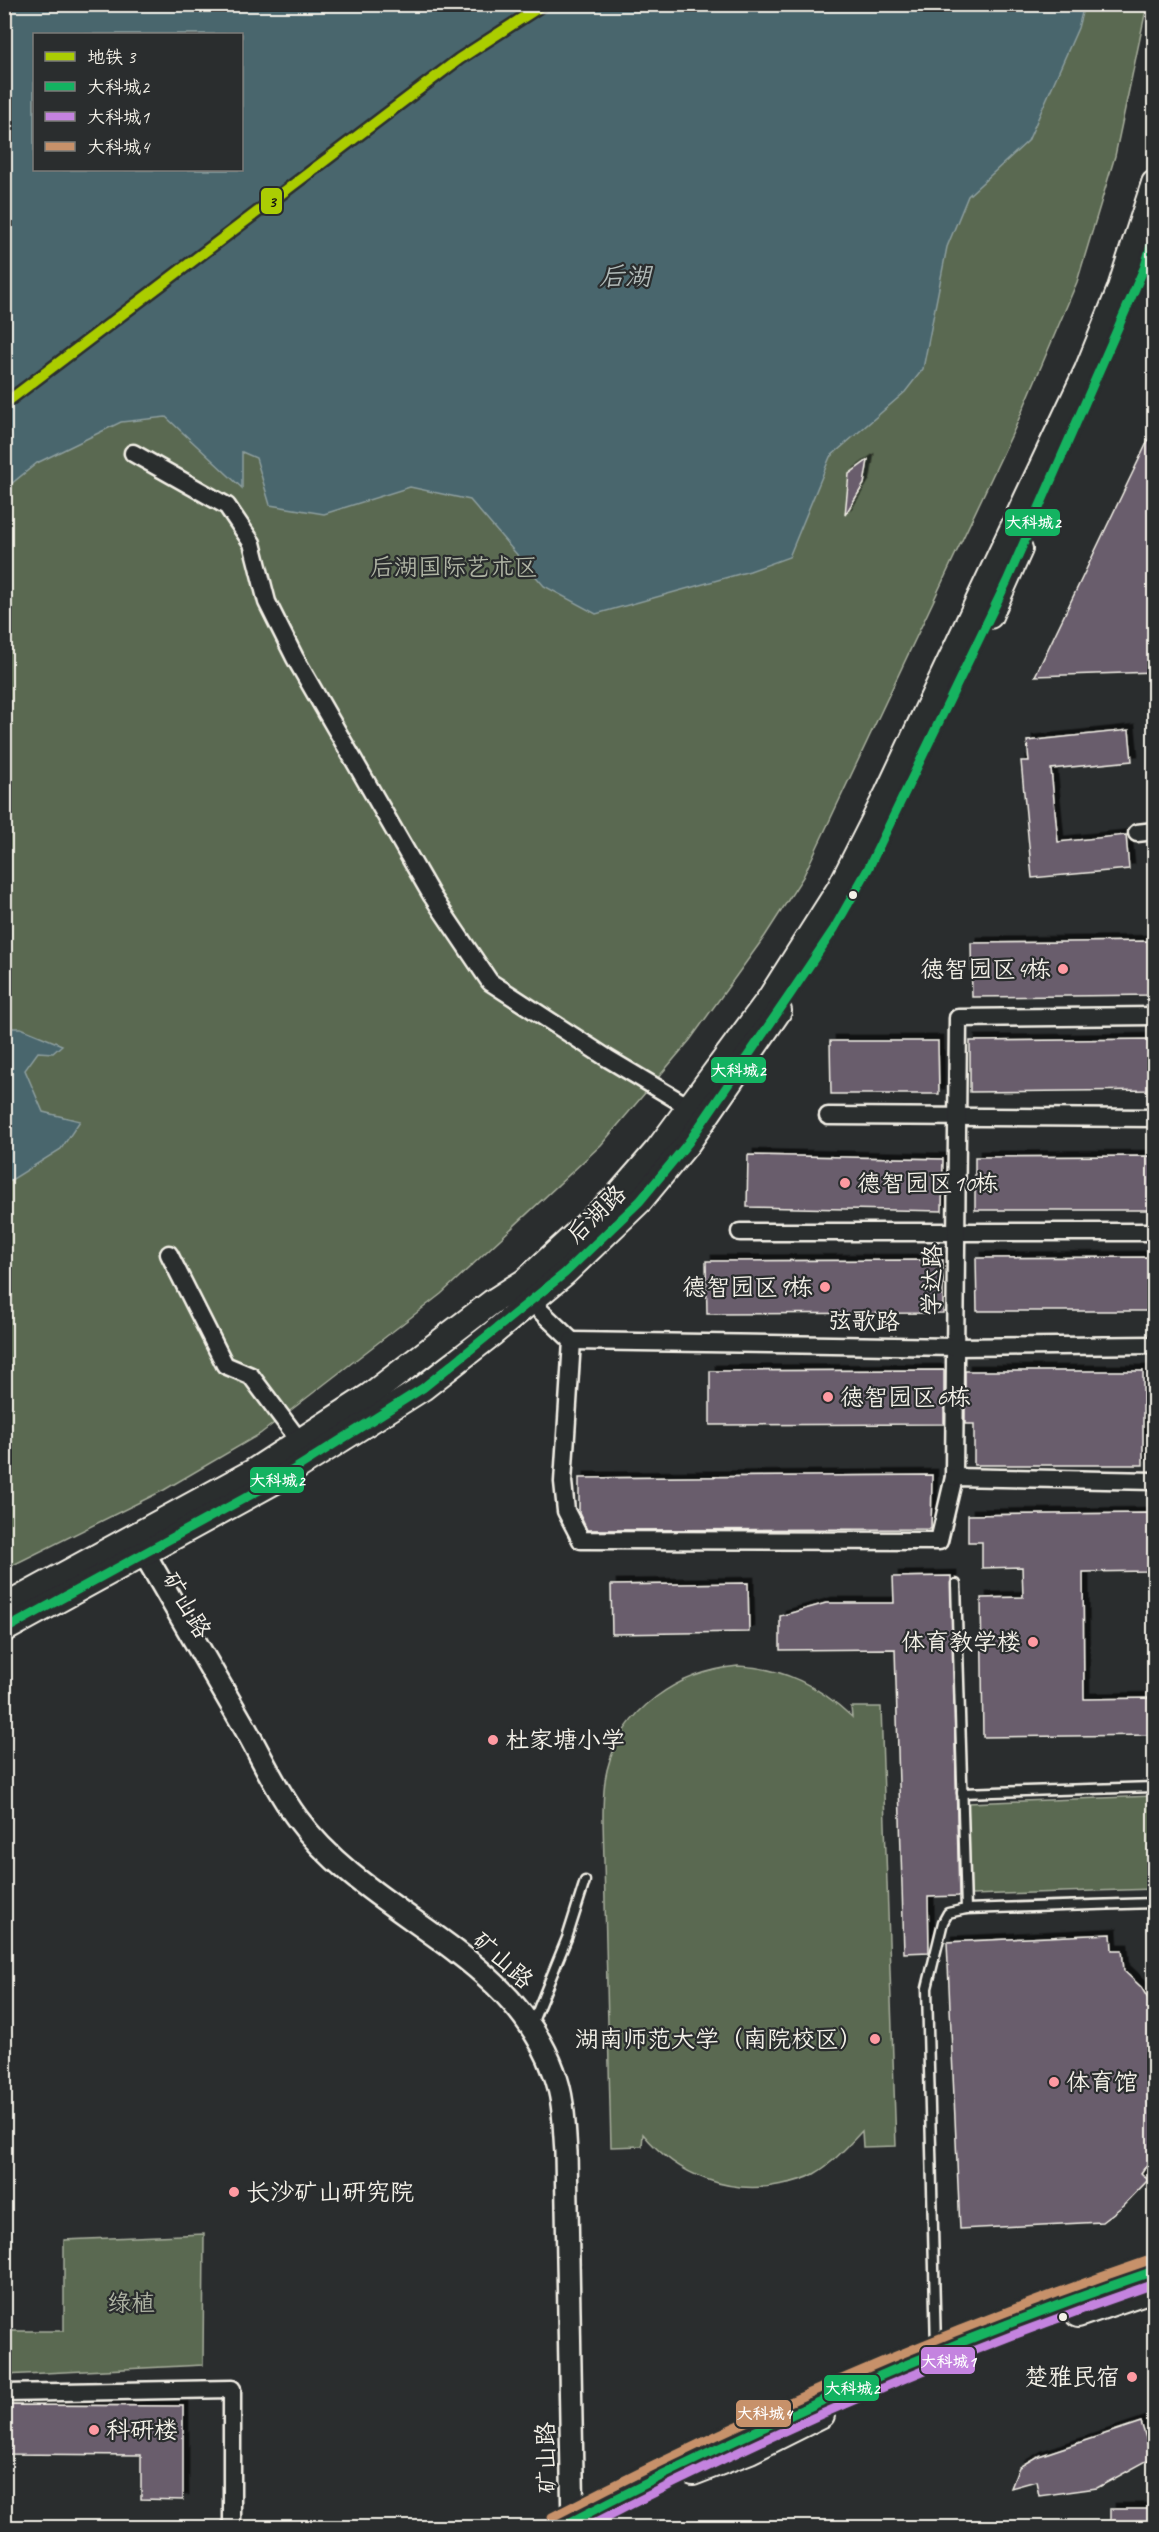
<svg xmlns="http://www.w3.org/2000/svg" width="1159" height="2532" font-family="Caveat,'LXGW WenKai TC',sans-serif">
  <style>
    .green { fill: #5a6951; stroke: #a7ad9c; stroke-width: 1.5; fill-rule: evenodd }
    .water { fill: #49666d; stroke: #8d9e9e; stroke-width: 1.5; fill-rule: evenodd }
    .building { fill: #695d6c; stroke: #f4f1e8; stroke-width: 1.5; filter: url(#shadow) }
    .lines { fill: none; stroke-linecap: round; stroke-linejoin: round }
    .service-casing { stroke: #f4f1e8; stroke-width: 13 }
    .minor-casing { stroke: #f4f1e8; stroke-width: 21 }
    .tertiary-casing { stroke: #f4f1e8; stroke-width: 26 }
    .secondary-casing { stroke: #f4f1e8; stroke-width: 28 }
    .service { stroke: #2a2d2e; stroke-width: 8 }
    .minor { stroke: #2a2d2e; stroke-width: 16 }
    .tertiary { stroke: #2a2d2e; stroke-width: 21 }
    .secondary { stroke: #2a2d2e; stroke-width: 24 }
    .bus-1-casing { stroke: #2a2d2e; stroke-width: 14 }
    .bus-2-casing { stroke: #2a2d2e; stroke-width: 14 }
    .bus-3-casing { stroke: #2a2d2e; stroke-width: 14 }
    .bus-1 { stroke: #13b361; stroke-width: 9 }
    .bus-2 { stroke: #c483df; stroke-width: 9 }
    .bus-3 { stroke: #c7916a; stroke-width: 9 }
    .metro-1-casing { stroke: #2a2d2e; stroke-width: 15 }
    .metro-1 { stroke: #abcd03; stroke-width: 10 }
    .bus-dot { fill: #f4f1e8; stroke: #2a2d2e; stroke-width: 2 }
    .poi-dot { fill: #ff9aa2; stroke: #2a2d2e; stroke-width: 2 }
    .labels { text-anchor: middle; stroke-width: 4.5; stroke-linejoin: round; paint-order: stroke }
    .park-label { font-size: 24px; fill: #afb4a4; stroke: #2a2d2e }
    .poi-label { font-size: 24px; fill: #f4f1e8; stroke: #2a2d2e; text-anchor: start }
    .street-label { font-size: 24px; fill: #f4f1e8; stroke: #2a2d2e }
    .water-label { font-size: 26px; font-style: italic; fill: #b0b9b7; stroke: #2a2d2e }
    .line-badge { stroke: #2a2d2e; stroke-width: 2 }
    .badge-label { font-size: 16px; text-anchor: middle; font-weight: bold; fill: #fff }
    .pale-badge-label { font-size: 16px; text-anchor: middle; font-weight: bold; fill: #111 }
  </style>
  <defs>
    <filter id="shadow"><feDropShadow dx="5.5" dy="-5.5" stdDeviation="0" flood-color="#0009"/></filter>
  </defs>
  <rect width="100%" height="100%" fill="#2a2d2e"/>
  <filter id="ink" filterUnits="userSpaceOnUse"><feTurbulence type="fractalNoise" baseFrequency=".0167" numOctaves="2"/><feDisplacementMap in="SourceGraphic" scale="12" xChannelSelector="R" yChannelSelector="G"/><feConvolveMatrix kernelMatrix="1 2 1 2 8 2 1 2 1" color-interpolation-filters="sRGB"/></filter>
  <g filter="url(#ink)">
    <g class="green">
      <path d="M 5,5 L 1147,5 L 1115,156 L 1077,282 L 1015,428 L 803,877 L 765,936 L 690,1040 L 601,1145 L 441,1294 L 260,1434 L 164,1490 L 5,1569 ZM 34,34 L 242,34 L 242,170 L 34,170 Z"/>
      <path d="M 738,1666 C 784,1668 819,1686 852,1717 L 851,1707 L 881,1707 L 896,2146 L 863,2147 L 862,2131 C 847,2147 833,2163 814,2174 C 806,2179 793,2182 783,2184 C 730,2196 678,2176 643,2134 L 642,2146 L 611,2147 L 603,1820 C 603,1804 603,1786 607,1770 C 622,1708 679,1672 738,1666 Z"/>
      <path d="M 1154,1796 L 1154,1889 L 971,1895 L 968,1803 Z"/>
      <path d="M 204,2234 L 203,2365 L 5,2375 L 5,2331 L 64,2331 L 64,2240 Z"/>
    </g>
    <g class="water">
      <path d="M 5,4 L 1084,4 L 1084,5 L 1078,28 L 1028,141 L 968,196 L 947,247 L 923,369 L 905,392 L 830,457 L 789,557 L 750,571 L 596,614 L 544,586 L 470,500 L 410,487 L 324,514 L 270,505 L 256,458 L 242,452 L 242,488 L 166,417 L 121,422 L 37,463 L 5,489 ZM 34,34 L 242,34 L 242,170 L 34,170 Z"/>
      <path d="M 5,1028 L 21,1028 L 62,1045 L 53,1053 L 38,1052 L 25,1070 L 43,1112 L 80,1121 L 61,1149 L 5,1184 Z"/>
    </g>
    <g class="building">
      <path d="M 1155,426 L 1155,672 L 1035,676 Z"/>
      <path d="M 868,460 L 864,484 L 845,515 L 849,474 Z"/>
      <path d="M 1129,730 L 1132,761 L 1051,769 L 1058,842 L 1126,835 L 1129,869 L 1032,878 L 1021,761 L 1029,761 L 1027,741 Z"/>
      <path d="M 1155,941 L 1155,995 L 972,997 L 971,943 Z"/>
      <path d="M 1155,1039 L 1155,1090 L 970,1092 L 970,1041 Z"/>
      <path d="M 830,1041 L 938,1041 L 939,1094 L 831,1094 Z"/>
      <path d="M 748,1155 L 943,1159 L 942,1211 L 747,1207 Z"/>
      <path d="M 1155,1156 L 1155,1210 L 975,1210 L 975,1157 Z"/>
      <path d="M 1155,1257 L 1155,1311 L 977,1311 L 976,1258 Z"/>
      <path d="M 943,1260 L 943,1313 L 707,1314 L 706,1261 Z"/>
      <path d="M 944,1370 L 944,1424 L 710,1425 L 710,1371 Z"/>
      <path d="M 965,1371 L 1143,1371 L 1143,1465 L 974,1465 L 974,1424 L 965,1424 Z"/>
      <path d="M 932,1475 L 931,1529 L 587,1530 L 579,1513 L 579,1478 Z"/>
      <path d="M 1149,1513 L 1149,1571 L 1083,1572 L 1084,1699 L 1155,1698 L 1155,1735 L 983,1737 L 981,1598 L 1023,1597 L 1022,1567 L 982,1568 L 982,1542 L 968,1542 L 968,1515 Z"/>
      <path d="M 951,1576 L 959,1896 L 928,1897 L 929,1952 L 904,1953 L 895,1649 L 780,1650 L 780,1616 L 826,1603 L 894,1603 L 893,1577 Z"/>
      <path d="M 748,1583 L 749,1632 L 612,1634 L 611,1585 Z"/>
      <path d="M 1111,1934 L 1112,1950 L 1122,1950 L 1124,1971 L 1141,1987 L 1155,2010 L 1155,2153 L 1141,2173 L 1148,2180 L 1124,2205 L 1102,2222 L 960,2229 L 947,1942 Z"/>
      <path d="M 4,2405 L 183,2406 L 183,2500 L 141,2499 L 141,2455 L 4,2454 Z"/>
      <path d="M 1141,2422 L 1152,2458 L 1097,2488 L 1039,2496 L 1036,2481 L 1011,2488 L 1019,2467 L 1036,2457 Z"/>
      <rect x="1110" y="2509" width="45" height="19"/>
    </g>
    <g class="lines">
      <g class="service-casing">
        <g id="service">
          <path d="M 962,1793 L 1154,1787"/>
          <path d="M 966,1909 L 1154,1903"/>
          <path d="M 532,2024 L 567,1938 L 585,1881"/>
          <path d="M 936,2348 L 927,1988 L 943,1922 L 948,1913 L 966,1909 L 956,1584"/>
        </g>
      </g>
      <g class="minor-casing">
        <g id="minor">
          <path d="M 133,453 L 227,506 L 252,543 L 267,602 L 295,658 L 432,896 L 490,982 L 607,1058 L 689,1107"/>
          <path d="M 1137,833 L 1154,831"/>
          <path d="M 828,1116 L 1154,1118"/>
          <path d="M 740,1232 L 1154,1232"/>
          <path d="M 169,1254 L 225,1365 L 251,1376 L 301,1443"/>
          <path d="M 531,1302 L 572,1341 L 563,1482 L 566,1511 L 581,1540 L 939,1541 L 954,1477 L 958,1018 L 1154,1016"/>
          <path d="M 572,1341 L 955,1347 L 1154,1345"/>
          <path d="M 954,1477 L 1154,1481"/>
          <path d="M 4,2393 L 232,2389 L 232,2528"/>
        </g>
      </g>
      <g class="tertiary-casing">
        <path id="tertiary" d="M 136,1539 C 172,1602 209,1665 245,1728 C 262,1758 276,1790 297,1818 C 369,1917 510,1950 554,2072 C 564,2097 564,2126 566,2152 L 573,2528"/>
      </g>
      <g class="secondary-casing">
        <g id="secondary">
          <path d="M 990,616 L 1020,549"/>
          <path d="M 4,1607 L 252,1472 L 369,1396 L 492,1302 L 525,1281 L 618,1195 L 658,1149 L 769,999 L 839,889 L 887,794 L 1087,370 L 1119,291 L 1154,183"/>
          <path d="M 4,1630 L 274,1482 L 423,1388 L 492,1334 L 565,1273 L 640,1201 L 688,1143 L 779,1011"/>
          <path d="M 1078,2315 L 1154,2289"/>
          <path d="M 693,2473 L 750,2451 L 822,2415"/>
          <path d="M 558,2528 C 751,2425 947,2339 1154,2271"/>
        </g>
      </g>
      <use href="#service" class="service"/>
      <use href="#minor" class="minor"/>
      <use href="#tertiary" class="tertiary"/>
      <use href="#secondary" class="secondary"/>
      <g class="bus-1-casing">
        <g id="bus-1">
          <path d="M 4,1630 L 274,1482 L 423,1388 L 565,1273 L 640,1201 L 688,1143 L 789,996 L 834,929 L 868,869 L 1007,581 L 1145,266 L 1154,236"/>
          <path d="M 559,2528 C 752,2427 948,2341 1154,2271"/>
        </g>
      </g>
      <g class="bus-2-casing">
        <path id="bus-2" d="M 585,2528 C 769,2432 958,2351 1154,2284"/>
      </g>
      <g class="bus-3-casing">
        <path id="bus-3" d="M 552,2517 C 746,2416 944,2330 1150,2260"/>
      </g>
      <use href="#bus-1" class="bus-1"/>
      <use href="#bus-2" class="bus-2"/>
      <use href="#bus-3" class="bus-3"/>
      <g class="metro-1-casing">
        <path id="metro-1" d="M 4,404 L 459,59 L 544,4"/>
      </g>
      <use href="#metro-1" class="metro-1"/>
    </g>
  </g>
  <g class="bus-dot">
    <circle cx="853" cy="895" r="5"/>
    <circle cx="1063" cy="2317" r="5"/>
  </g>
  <g class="poi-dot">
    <circle cx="1063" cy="969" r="6"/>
    <circle cx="845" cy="1183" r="6"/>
    <circle cx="825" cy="1287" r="6"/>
    <circle cx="828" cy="1397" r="6"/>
    <circle cx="1033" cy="1642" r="6"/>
    <circle cx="493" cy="1740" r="6"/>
    <circle cx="875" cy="2039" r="6"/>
    <circle cx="1054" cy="2082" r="6"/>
    <circle cx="234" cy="2192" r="6"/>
    <circle cx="1132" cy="2377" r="6"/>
    <circle cx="94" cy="2430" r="6"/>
  </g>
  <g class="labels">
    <g class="park-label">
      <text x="454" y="575">后湖国际艺术区</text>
      <text x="131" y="2311">绿植</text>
    </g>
    <g class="poi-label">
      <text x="1051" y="977" text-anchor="end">徳智园区4栋</text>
      <text x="857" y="1191">德智园区10栋</text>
      <text x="813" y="1295" text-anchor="end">德智园区9栋</text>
      <text x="840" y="1405">徳智园区6栋</text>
      <text x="1021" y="1650" text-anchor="end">体育教学楼</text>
      <text x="505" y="1748">杜家塘小学</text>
      <text x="863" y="2047" text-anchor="end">湖南师范大学（南院校区）</text>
      <text x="1066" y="2090">体育馆</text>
      <text x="246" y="2200">长沙矿山研究院</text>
      <text x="1120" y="2385" text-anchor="end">楚雅民宿</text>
      <text x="106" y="2438">科研楼</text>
    </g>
    <g class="street-label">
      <text transform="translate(596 1214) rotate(-44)" y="8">后湖路</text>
      <text transform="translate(932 1280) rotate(-89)" y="8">学达路</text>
      <text transform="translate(864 1321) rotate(1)" y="8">弦歌路</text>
      <text transform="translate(187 1605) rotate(60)" y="8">矿山路</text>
      <text transform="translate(503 1960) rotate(42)" y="8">矿山路</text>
      <text transform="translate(546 2458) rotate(-91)" y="8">矿山路</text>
    </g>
    <g class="water-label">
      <text x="625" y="285">后湖</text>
    </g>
  </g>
  <g class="line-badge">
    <rect x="260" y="187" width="23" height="28" rx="6" fill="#abcd03"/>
    <rect x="1004" y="508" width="57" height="29" rx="6" fill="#13b361"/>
    <rect x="710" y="1056" width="57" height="28" rx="6" fill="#13b361"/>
    <rect x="249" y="1466" width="56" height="28" rx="6" fill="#13b361"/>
    <rect x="920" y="2346" width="56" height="29" rx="6" fill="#c483df"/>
    <rect x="823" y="2374" width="57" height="28" rx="6" fill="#13b361"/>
    <rect x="735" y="2399" width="57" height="29" rx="6" fill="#c7916a"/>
  </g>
  <g class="badge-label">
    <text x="1033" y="528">大科城2</text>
    <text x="738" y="1076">大科城2</text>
    <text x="277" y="1486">大科城2</text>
    <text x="948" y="2367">大科城1</text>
    <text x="852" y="2394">大科城2</text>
    <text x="764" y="2419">大科城4</text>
  </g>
  <g class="pale-badge-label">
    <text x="272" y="207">3</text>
  </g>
  <rect width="1159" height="2532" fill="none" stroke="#2a2d2e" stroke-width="24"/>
  <rect x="12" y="12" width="1135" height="2508" fill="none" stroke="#f4f1e8" stroke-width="2" filter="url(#ink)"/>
  <rect x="33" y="33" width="210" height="138" fill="#2a2d2e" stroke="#7b7b78" stroke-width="1.5"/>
  <rect x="45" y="52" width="30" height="9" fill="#abcd03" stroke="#7b7b78" stroke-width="1.5"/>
  <text x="87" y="63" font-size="18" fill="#f4f1e8">地铁 3</text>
  <rect x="45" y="82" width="30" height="9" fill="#13b361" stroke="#7b7b78" stroke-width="1.5"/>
  <text x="87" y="93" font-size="18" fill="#f4f1e8">大科城2</text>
  <rect x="45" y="112" width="30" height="9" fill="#c483df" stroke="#7b7b78" stroke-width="1.5"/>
  <text x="87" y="123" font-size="18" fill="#f4f1e8">大科城1</text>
  <rect x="45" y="142" width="30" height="9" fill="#c7916a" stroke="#7b7b78" stroke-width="1.5"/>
  <text x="87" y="153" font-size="18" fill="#f4f1e8">大科城4</text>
</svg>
